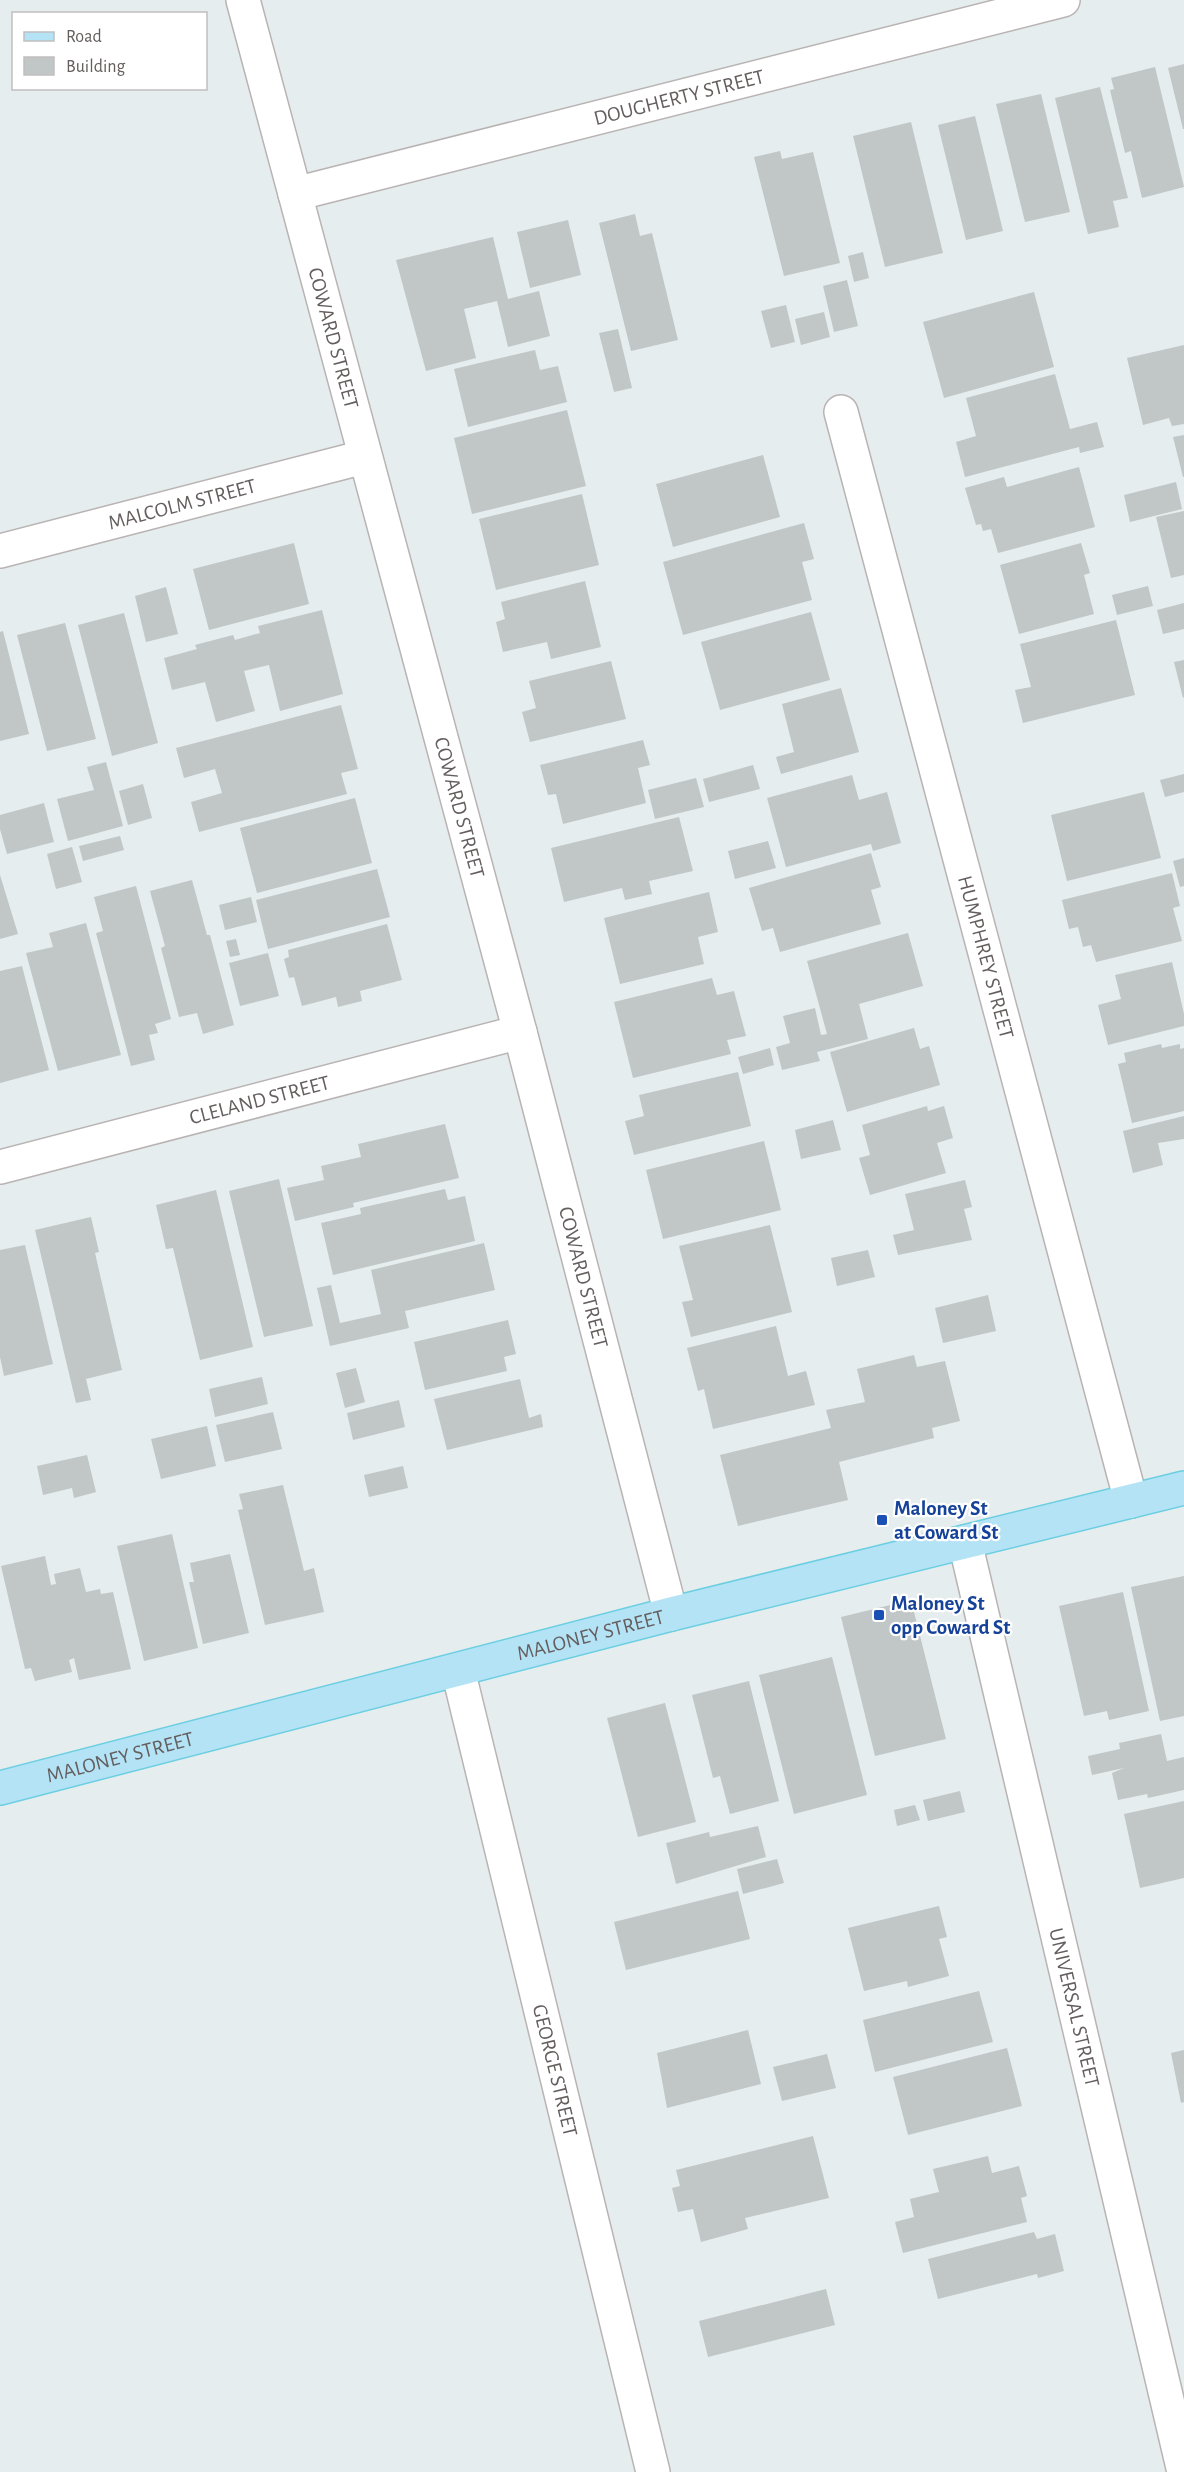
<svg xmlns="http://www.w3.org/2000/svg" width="1184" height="2472" font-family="'Alegreya Sans',sans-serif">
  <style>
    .building { fill: #c1c6c7 }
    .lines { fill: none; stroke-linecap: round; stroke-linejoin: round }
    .minor-casing { stroke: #b9b4b3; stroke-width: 36 }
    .major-casing { stroke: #6ccfe1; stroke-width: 36 }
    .minor { stroke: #fff; stroke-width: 33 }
    .major { stroke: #b4e3f6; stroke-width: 33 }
    .transit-dot { fill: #1a4fb4; stroke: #fff; stroke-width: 2 }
    .labels { text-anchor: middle; stroke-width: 4.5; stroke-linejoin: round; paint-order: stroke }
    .street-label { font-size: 21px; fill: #655e5e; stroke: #fff }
    .transit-label { font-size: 21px; font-weight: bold; fill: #164399; stroke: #fff; text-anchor: start }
  </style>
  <rect width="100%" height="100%" fill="#e6edee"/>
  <g class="building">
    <path d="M 1184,64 L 1184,129 L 1183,129 L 1168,68 Z"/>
    <path d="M 1155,67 L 1184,187 L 1142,198 L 1131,151 L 1125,153 L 1110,90 L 1114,89 L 1111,78 Z"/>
    <path d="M 1100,87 L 1128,198 L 1113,201 L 1119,227 L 1088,234 L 1055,98 Z"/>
    <path d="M 1041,94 L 1070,212 L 1025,222 L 996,104 Z"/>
    <path d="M 975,116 L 1003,231 L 966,240 L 938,125 Z"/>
    <path d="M 911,122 L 943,253 L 885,267 L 853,136 Z"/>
    <path d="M 780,151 L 782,159 L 813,152 L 840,263 L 784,276 L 754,157 Z"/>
    <path d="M 635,214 L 640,236 L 652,233 L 678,340 L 631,351 L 599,223 Z"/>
    <path d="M 568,220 L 581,275 L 530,288 L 517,232 Z"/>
    <path d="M 493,237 L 508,299 L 539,291 L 550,336 L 508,347 L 497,301 L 464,309 L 476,358 L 426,371 L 396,260 Z"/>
    <path d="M 863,252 L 869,278 L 854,282 L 848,256 Z"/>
    <path d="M 847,280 L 858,326 L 834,332 L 823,286 Z"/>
    <path d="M 1034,292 L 1054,367 L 944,398 L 923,322 Z"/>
    <path d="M 786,305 L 795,342 L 771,348 L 761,311 Z"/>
    <path d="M 824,312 L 830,337 L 801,345 L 795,319 Z"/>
    <path d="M 618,329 L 632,388 L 614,392 L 599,333 Z"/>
    <path d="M 1184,345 L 1184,424 L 1172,426 L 1169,418 L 1143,425 L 1127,358 Z"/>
    <path d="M 535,350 L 540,370 L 558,366 L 567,402 L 468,427 L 454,369 Z"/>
    <path d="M 1055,374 L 1070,429 L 1097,422 L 1104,447 L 1080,453 L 1079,447 L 965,477 L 956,442 L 976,436 L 966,398 Z"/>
    <path d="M 567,410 L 586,486 L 472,514 L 454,438 Z"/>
    <path d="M 1184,435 L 1184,477 L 1183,477 L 1173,437 Z"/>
    <path d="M 763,455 L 780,517 L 673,547 L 656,484 Z"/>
    <path d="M 1079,467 L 1095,527 L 998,553 L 991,529 L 983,531 L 981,524 L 976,525 L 965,488 L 1004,477 L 1007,487 Z"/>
    <path d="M 1176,482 L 1182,509 L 1130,522 L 1124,495 Z"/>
    <path d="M 582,494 L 599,565 L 496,590 L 479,519 Z"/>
    <path d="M 1184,511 L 1184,575 L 1171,578 L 1156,517 Z"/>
    <path d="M 804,523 L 814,559 L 802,562 L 812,600 L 683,635 L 663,562 Z"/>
    <path d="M 294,543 L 309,604 L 209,630 L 193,569 Z"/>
    <path d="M 1081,543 L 1090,573 L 1084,575 L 1094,614 L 1019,634 L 1000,565 Z"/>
    <path d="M 585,581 L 601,647 L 551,659 L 547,642 L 503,652 L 496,622 L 505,619 L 501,602 Z"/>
    <path d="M 1148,586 L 1153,606 L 1117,615 L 1112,595 Z"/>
    <path d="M 166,587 L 178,634 L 146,642 L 135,596 Z"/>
    <path d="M 1184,603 L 1184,629 L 1163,634 L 1157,610 Z"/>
    <path d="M 322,610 L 343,694 L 280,711 L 269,665 L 244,671 L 255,711 L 216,722 L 205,682 L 172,690 L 164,658 L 197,649 L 195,645 L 233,635 L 235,640 L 260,633 L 258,626 Z"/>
    <path d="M 811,612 L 830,680 L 720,710 L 701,642 Z"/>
    <path d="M 124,613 L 158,743 L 112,756 L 78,625 Z"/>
    <path d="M 1116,620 L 1135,695 L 1023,723 L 1015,690 L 1031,687 L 1020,644 Z"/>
    <path d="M 65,623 L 96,739 L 47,751 L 17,635 Z"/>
    <path d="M 3,631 L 29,734 L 0,741 L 0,632 Z"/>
    <path d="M 1184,660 L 1184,697 L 1183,698 L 1174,662 Z"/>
    <path d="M 611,661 L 626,719 L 530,742 L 522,712 L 536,708 L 529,681 Z"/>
    <path d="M 841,688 L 859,752 L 781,774 L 776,757 L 794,752 L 782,704 Z"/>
    <path d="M 341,705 L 358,769 L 341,773 L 347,794 L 199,832 L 191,802 L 222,793 L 215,769 L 184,778 L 176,748 Z"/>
    <path d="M 643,740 L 650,765 L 638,768 L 646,803 L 563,824 L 556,794 L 548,795 L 540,765 Z"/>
    <path d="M 106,762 L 123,826 L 68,841 L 57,799 L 94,790 L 87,767 Z"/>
    <path d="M 753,765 L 760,789 L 709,802 L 703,779 Z"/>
    <path d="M 1184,774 L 1184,792 L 1165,797 L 1160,780 Z"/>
    <path d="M 852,775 L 859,800 L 887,792 L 901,843 L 873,851 L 871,844 L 786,867 L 767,798 Z"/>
    <path d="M 696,778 L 704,807 L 655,819 L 648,790 Z"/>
    <path d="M 143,784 L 152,818 L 128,825 L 119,791 Z"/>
    <path d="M 1144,792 L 1161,858 L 1067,881 L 1051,815 Z"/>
    <path d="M 355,798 L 372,863 L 257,893 L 240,828 Z"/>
    <path d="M 44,803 L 54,842 L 7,854 L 0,829 L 0,815 Z"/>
    <path d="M 679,817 L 693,871 L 649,881 L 652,894 L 625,900 L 622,888 L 564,902 L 551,848 Z"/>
    <path d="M 120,836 L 124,850 L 83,861 L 79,846 Z"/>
    <path d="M 768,841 L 776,868 L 735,879 L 728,851 Z"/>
    <path d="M 72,847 L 82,882 L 56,889 L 47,854 Z"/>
    <path d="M 871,853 L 881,887 L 871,890 L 881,924 L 780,952 L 773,928 L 762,931 L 749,888 Z"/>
    <path d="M 1184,858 L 1184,886 L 1180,887 L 1173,861 Z"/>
    <path d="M 377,869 L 390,917 L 268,949 L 256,900 Z"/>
    <path d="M 1172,873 L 1180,906 L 1173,908 L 1182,941 L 1096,962 L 1091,945 L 1083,947 L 1078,927 L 1069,929 L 1062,900 Z"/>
    <path d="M 0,875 L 18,934 L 0,939 Z"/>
    <path d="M 192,880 L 207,935 L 210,935 L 234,1025 L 203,1034 L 197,1013 L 179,1017 L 161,948 L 165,946 L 150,891 Z"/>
    <path d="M 136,886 L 171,1019 L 155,1024 L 158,1033 L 149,1035 L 155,1060 L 131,1066 L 96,933 L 103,931 L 94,897 Z"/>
    <path d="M 709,892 L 718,932 L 698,937 L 704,964 L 620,984 L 604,918 Z"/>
    <path d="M 251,897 L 257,922 L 225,930 L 219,905 Z"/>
    <path d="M 86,923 L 121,1055 L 58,1071 L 26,953 L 53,947 L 49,933 Z"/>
    <path d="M 387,924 L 402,980 L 360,991 L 362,1001 L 338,1007 L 336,997 L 302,1006 L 294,977 L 289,978 L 284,959 L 289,957 L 288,950 Z"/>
    <path d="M 908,933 L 923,986 L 859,1004 L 868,1039 L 817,1052 L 820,1061 L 782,1070 L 776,1047 L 790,1043 L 783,1016 L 815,1008 L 821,1035 L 827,1034 L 807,961 Z"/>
    <path d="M 236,939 L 240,955 L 230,957 L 226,941 Z"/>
    <path d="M 268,953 L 279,996 L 240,1006 L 229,963 Z"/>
    <path d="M 1172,962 L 1184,1014 L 1184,1026 L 1108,1045 L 1098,1005 L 1121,999 L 1115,975 Z"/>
    <path d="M 22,966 L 49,1070 L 0,1083 L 0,971 Z"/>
    <path d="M 712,978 L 717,995 L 734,991 L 746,1036 L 727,1040 L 731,1054 L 633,1078 L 614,1002 Z"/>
    <path d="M 914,1028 L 920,1049 L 929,1046 L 940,1085 L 847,1112 L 830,1052 Z"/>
    <path d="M 1161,1044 L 1162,1048 L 1180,1044 L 1180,1049 L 1184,1048 L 1184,1111 L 1132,1123 L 1118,1064 L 1126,1062 L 1124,1053 Z"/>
    <path d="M 770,1048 L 774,1065 L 743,1074 L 738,1057 Z"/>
    <path d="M 738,1072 L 751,1126 L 634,1155 L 625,1121 L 644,1116 L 639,1095 Z"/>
    <path d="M 927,1106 L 928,1111 L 944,1106 L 953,1138 L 937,1143 L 946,1173 L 870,1195 L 859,1158 L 870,1155 L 862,1125 Z"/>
    <path d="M 1184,1116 L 1184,1139 L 1158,1143 L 1163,1165 L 1133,1173 L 1123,1131 Z"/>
    <path d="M 833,1120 L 841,1150 L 801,1159 L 795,1130 Z"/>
    <path d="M 445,1124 L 459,1178 L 353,1203 L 354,1207 L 295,1221 L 287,1188 L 324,1180 L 321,1166 L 361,1157 L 358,1144 Z"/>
    <path d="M 764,1141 L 781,1210 L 663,1239 L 646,1170 Z"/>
    <path d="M 279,1179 L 313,1326 L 264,1337 L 229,1191 Z"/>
    <path d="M 965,1180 L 972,1207 L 964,1209 L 972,1240 L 898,1255 L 893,1235 L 914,1230 L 905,1194 Z"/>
    <path d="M 445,1189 L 448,1200 L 465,1196 L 475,1241 L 333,1275 L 321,1223 L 361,1214 L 360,1208 Z"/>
    <path d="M 216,1190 L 253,1347 L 200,1360 L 173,1248 L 166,1249 L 156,1205 Z"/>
    <path d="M 91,1217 L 99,1252 L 95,1253 L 122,1370 L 86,1379 L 91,1400 L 76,1403 L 35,1230 Z"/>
    <path d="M 770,1225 L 792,1312 L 691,1337 L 682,1302 L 693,1300 L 679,1246 Z"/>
    <path d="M 484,1243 L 495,1290 L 405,1311 L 409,1328 L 330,1346 L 317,1288 L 331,1285 L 340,1323 L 381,1314 L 371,1270 Z"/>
    <path d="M 25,1245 L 53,1364 L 4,1376 L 0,1357 L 0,1250 Z"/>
    <path d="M 868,1250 L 875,1277 L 837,1286 L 831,1258 Z"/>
    <path d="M 988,1295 L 996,1331 L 943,1343 L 935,1308 Z"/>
    <path d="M 508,1320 L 516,1354 L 504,1357 L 507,1371 L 425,1390 L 414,1342 Z"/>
    <path d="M 776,1326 L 788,1376 L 806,1371 L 815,1405 L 713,1429 L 704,1389 L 698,1391 L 687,1348 Z"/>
    <path d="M 914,1355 L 917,1367 L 945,1361 L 960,1421 L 932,1428 L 934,1438 L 839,1462 L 848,1500 L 738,1526 L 720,1455 L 831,1428 L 826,1410 L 865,1402 L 857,1369 Z"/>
    <path d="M 356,1368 L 365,1402 L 345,1408 L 336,1373 Z"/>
    <path d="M 262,1377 L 268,1404 L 215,1417 L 209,1389 Z"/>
    <path d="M 520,1379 L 529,1418 L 541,1414 L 543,1427 L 447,1450 L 434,1399 Z"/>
    <path d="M 399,1400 L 405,1427 L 353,1440 L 347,1413 Z"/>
    <path d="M 273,1412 L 282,1449 L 225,1462 L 216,1425 Z"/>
    <path d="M 207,1426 L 216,1466 L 161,1479 L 151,1439 Z"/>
    <path d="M 87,1455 L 96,1492 L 74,1498 L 72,1488 L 43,1495 L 37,1466 Z"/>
    <path d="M 403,1466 L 408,1488 L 369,1497 L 364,1475 Z"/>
    <path d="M 283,1485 L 304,1571 L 314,1568 L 324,1612 L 265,1625 L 238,1510 L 243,1509 L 239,1494 Z"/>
    <path d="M 172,1534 L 198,1648 L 144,1661 L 117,1546 Z"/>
    <path d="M 230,1554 L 249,1633 L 203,1644 L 189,1582 L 194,1582 L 190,1563 Z"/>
    <path d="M 45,1556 L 51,1585 L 56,1584 L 54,1574 L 80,1568 L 86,1592 L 100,1589 L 101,1594 L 113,1592 L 131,1669 L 79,1680 L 74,1658 L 69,1660 L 72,1672 L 35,1681 L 31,1668 L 25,1669 L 1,1566 Z"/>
    <path d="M 1184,1576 L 1184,1716 L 1160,1721 L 1131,1587 Z"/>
    <path d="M 1123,1592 L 1149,1711 L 1109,1720 L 1107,1711 L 1084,1716 L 1059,1606 Z"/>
    <path d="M 911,1600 L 946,1739 L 875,1756 L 841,1617 Z"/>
    <path d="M 832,1657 L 867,1795 L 794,1814 L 759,1675 Z"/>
    <path d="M 749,1681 L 779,1801 L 730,1814 L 720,1776 L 713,1778 L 692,1695 Z"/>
    <path d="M 665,1703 L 696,1822 L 638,1837 L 607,1718 Z"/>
    <path d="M 1161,1734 L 1167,1761 L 1184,1757 L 1184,1790 L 1148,1798 L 1147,1794 L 1118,1800 L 1112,1773 L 1124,1768 L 1092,1775 L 1088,1756 L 1120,1749 L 1119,1743 Z"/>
    <path d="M 960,1791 L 965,1812 L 928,1821 L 923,1800 Z"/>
    <path d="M 1184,1801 L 1184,1878 L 1140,1888 L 1124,1814 Z"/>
    <path d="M 915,1805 L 920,1820 L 897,1826 L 894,1810 Z"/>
    <path d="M 758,1826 L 766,1857 L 676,1884 L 666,1843 L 709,1832 L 710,1837 Z"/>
    <path d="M 777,1859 L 784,1883 L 743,1894 L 737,1869 Z"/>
    <path d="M 738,1891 L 750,1939 L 626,1970 L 614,1922 Z"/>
    <path d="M 939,1906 L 947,1937 L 939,1939 L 949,1976 L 908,1987 L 907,1981 L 864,1991 L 848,1928 Z"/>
    <path d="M 979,1991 L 993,2042 L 875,2072 L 863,2020 Z"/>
    <path d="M 748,2030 L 761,2084 L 667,2108 L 657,2053 Z"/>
    <path d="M 1007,2048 L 1022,2106 L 908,2135 L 893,2077 Z"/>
    <path d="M 1184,2050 L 1184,2102 L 1181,2103 L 1171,2053 Z"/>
    <path d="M 827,2054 L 836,2088 L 782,2101 L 773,2067 Z"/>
    <path d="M 813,2136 L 829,2198 L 745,2218 L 748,2229 L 701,2242 L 693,2209 L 678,2212 L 672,2188 L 680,2186 L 676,2170 Z"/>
    <path d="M 988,2156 L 992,2173 L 1019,2166 L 1027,2196 L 1021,2198 L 1027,2222 L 903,2253 L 895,2222 L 914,2217 L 910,2199 L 939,2192 L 933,2169 Z"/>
    <path d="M 1034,2232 L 1037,2239 L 1055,2234 L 1064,2271 L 1038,2278 L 1037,2274 L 938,2299 L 928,2259 Z"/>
    <path d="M 826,2289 L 835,2325 L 708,2357 L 699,2321 Z"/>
  </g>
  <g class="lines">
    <g class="minor-casing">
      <g id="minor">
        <path id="s1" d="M 243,0 L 520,1032 L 671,1614"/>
        <path id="s2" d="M 295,194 L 1063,0"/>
        <path id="s3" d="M 841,412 L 1131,1501"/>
        <path id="s4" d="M 0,551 L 364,457"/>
        <path id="s5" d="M 0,1167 L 520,1032"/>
        <path id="s6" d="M 965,1542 L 1184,2472"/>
        <path id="s7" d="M 458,1670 L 653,2472"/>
      </g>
    </g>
    <g class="major-casing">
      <g id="major">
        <path id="s8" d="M 0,1788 L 671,1614 L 1184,1488"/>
      </g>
    </g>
    <use href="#minor" class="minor"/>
    <use href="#major" class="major"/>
  </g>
  <g class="transit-dot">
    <rect x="876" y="1514" width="12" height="12" rx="3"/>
    <rect x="873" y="1609" width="12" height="12" rx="3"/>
  </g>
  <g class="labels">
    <g class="street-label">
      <text dy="7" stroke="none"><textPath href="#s2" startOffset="396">DOUGHERTY STREET</textPath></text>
      <text dy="7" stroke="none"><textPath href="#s1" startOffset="350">COWARD STREET</textPath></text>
      <text dy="7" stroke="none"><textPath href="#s4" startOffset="188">MALCOLM STREET</textPath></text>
      <text dy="7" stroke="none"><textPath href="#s1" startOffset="836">COWARD STREET</textPath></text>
      <text dy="7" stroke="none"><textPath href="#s3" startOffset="564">HUMPHREY STREET</textPath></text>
      <text dy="7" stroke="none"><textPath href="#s5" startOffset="268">CLELAND STREET</textPath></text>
      <text dy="7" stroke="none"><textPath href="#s1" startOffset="1322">COWARD STREET</textPath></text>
      <text dy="7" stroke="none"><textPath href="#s8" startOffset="610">MALONEY STREET</textPath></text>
      <text dy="7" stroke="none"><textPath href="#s8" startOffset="124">MALONEY STREET</textPath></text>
      <text dy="7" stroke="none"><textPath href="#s6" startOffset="478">UNIVERSAL STREET</textPath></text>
      <text dy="7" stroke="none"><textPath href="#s7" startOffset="412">GEORGE STREET</textPath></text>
    </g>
    <g class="transit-label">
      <text x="894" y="1515">Maloney St<tspan x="894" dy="24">at Coward St</tspan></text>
      <text x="891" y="1610">Maloney St<tspan x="891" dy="24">opp Coward St</tspan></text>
    </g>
  </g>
  <rect x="12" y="12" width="195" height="78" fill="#ffffff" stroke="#c1bfbf" stroke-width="1.5"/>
  <rect x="24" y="32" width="30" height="9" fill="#b4e3f6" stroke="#c1bfbf" stroke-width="1.5"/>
  <text x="66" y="42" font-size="18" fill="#655e5e">Road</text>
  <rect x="24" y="57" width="30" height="18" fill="#c1c6c7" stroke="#c1bfbf" stroke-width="1.5"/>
  <text x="66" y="72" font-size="18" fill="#655e5e">Building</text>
</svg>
